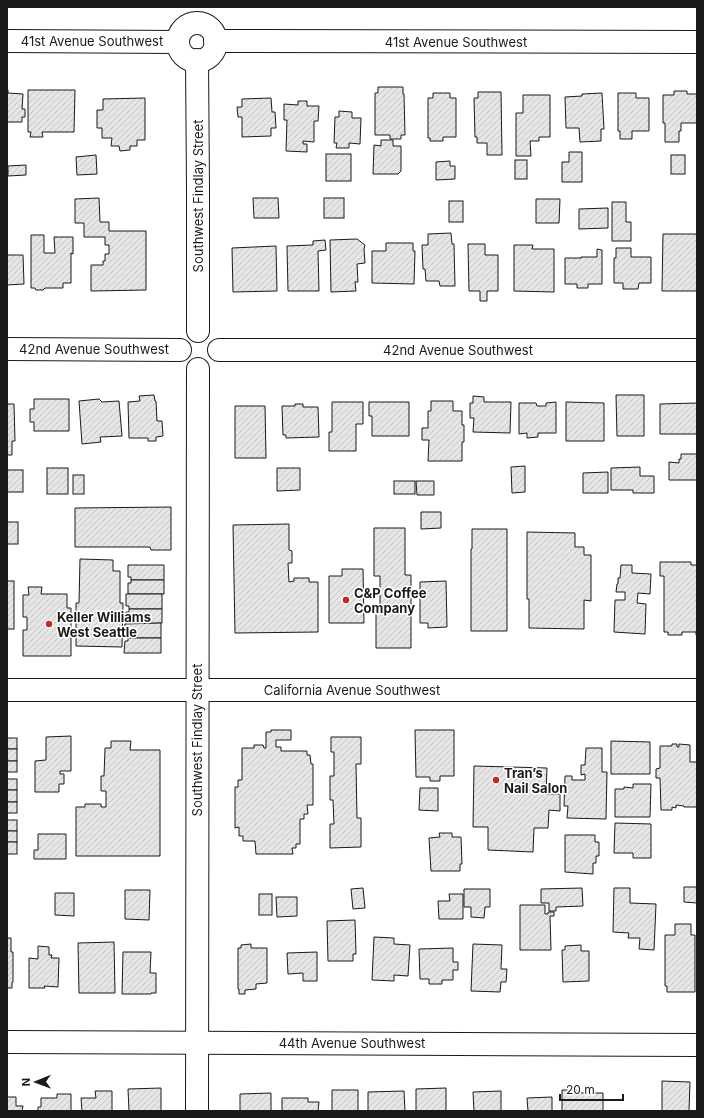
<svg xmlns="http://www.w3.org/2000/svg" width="704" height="1118" font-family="Inter,sans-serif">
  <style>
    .building { fill: url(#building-hatch); stroke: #1a1a1a }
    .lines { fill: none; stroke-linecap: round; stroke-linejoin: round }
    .minor-casing { stroke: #1a1a1a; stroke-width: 24 }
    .major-casing { stroke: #1a1a1a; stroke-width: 24 }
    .minor { stroke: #fff; stroke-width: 22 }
    .major { stroke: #fff; stroke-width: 22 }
    .poi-dot { fill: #c62828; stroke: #fff; stroke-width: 1.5 }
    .labels { text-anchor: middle; stroke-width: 3; stroke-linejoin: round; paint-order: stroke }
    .street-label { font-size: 13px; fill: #1a1a1a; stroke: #fff }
    .poi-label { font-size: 13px; font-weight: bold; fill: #1a1a1a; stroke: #fff; text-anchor: start }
  </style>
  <defs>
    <pattern id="building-hatch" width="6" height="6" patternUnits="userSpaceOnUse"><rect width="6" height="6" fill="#e6e6e6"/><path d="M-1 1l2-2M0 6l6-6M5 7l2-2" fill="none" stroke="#c5c5c5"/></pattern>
  </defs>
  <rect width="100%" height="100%" fill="#fff"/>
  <g class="building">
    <path d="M 378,87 L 403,87 L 403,94 L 404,94 L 405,135 L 401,135 L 401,139 L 390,139 L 390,135 L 375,135 L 375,93 L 378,93 Z"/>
    <path d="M 7,90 L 8,90 L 8,93 L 23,94 L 22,109 L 25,109 L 25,117 L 22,117 L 22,122 L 7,122 Z"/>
    <path d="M 28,90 L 75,90 L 74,132 L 42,132 L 43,137 L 30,137 L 31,132 L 28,132 Z"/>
    <path d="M 674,91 L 687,91 L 687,94 L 697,94 L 697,123 L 681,123 L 681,131 L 679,131 L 679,142 L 665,142 L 665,123 L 663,123 L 663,95 L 674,95 Z"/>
    <path d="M 478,92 L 501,92 L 502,155 L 487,155 L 487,143 L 477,143 L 477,137 L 475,137 L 474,98 L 478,98 Z"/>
    <path d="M 433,93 L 450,93 L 450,98 L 456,98 L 456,137 L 443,137 L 443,141 L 430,141 L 430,138 L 428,138 L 428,98 L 433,98 Z"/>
    <path d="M 602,93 L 604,129 L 601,129 L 601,141 L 580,142 L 579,128 L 566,128 L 565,97 L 582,96 L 582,94 Z"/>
    <path d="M 618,93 L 636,93 L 636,98 L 649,98 L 649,131 L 632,131 L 632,139 L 620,139 L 620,131 L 618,131 Z"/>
    <path d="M 523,95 L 550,95 L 550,137 L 539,137 L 539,141 L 530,141 L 531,156 L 516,156 L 516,113 L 523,113 Z"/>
    <path d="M 145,98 L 145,140 L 137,140 L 137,146 L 130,146 L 130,150 L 120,151 L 119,146 L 111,146 L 112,138 L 102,138 L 102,128 L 97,128 L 97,110 L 103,110 L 103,99 Z"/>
    <path d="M 271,98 L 272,112 L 275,112 L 276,128 L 271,128 L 271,136 L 242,137 L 242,117 L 238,117 L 237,107 L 242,107 L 242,99 Z"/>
    <path d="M 298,101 L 307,101 L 307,106 L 319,106 L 318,121 L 314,121 L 314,142 L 303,141 L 303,144 L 307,144 L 307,152 L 286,151 L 287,120 L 284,120 L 284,104 L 298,105 Z"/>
    <path d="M 339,111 L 352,112 L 352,118 L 361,118 L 360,144 L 349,143 L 349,148 L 336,148 L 337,143 L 334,143 L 335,117 L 339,117 Z"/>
    <path d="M 381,140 L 393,140 L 393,146 L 401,146 L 401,171 L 398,174 L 373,174 L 374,145 L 381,146 Z"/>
    <path d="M 569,152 L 582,152 L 582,182 L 562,182 L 562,162 L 569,162 Z"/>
    <rect x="326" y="154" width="25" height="27"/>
    <path d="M 96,155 L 97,174 L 77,175 L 76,157 Z"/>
    <rect x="671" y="155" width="14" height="19"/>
    <rect x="515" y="160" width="12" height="19"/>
    <path d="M 450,161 L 450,166 L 455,166 L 455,179 L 436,180 L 436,162 Z"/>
    <path d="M 26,165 L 26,175 L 8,176 L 8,166 Z"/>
    <path d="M 99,198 L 100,222 L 109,222 L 109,231 L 146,231 L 146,290 L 91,291 L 91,265 L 103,265 L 103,261 L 105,261 L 105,254 L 109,254 L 109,245 L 105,245 L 105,237 L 84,237 L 84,223 L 75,223 L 75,199 Z"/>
    <path d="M 253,198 L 278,198 L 279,218 L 254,218 Z"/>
    <rect x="324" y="198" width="20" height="20"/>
    <path d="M 536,199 L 560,199 L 559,223 L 536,223 Z"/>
    <rect x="449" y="201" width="14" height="21"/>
    <path d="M 612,202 L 626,202 L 626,222 L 631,222 L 631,241 L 612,241 Z"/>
    <path d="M 608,208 L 608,228 L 579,229 L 579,209 Z"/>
    <path d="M 451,233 L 452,244 L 454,244 L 455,286 L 440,286 L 439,281 L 426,281 L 425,269 L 423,269 L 422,245 L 428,245 L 428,234 Z"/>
    <path d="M 663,234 L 697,234 L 697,291 L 662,291 Z"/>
    <path d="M 31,235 L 44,235 L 44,253 L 55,253 L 54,237 L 73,237 L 73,254 L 71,253 L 71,283 L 63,283 L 63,288 L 45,288 L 43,290 L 36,290 L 35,288 L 31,288 Z"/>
    <path d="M 357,239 L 365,245 L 364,249 L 365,263 L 357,264 L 358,282 L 355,282 L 356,291 L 331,292 L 330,240 Z"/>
    <path d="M 325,240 L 326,250 L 318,251 L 319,291 L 288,291 L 287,246 L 313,245 L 313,241 Z"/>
    <path d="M 386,243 L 413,243 L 413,251 L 415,251 L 414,284 L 372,283 L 372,251 L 386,251 Z"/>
    <path d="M 468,244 L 485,244 L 485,255 L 498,255 L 498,291 L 487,291 L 487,301 L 480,301 L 480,291 L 469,291 Z"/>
    <path d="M 514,245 L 533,245 L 532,249 L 554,249 L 554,292 L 514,291 Z"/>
    <path d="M 276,246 L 277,291 L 233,292 L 232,248 Z"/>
    <path d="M 616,248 L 631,248 L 631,257 L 651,257 L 651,283 L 639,283 L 638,289 L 623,289 L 623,283 L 614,283 L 614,258 L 616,258 Z"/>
    <path d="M 597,249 L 602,250 L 602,284 L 588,284 L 588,288 L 577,288 L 577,284 L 565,284 L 565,258 L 581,258 L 581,257 L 597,257 Z"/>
    <path d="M 7,255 L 23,255 L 24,284 L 7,285 Z"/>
    <path d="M 154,395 L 155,401 L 156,401 L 157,421 L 162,421 L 163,436 L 156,437 L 156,441 L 148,441 L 148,438 L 129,438 L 128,402 L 140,401 L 139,396 Z"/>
    <path d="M 616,395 L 644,395 L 644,436 L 617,436 Z"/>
    <path d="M 473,396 L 484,397 L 484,402 L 511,402 L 510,433 L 473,432 L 474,418 L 470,418 L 470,403 L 473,403 Z"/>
    <path d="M 34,399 L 69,399 L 69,431 L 34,431 L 34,422 L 30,422 L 30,409 L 34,409 Z"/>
    <path d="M 99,399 L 102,402 L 119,401 L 122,436 L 100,437 L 101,442 L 82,444 L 79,401 Z"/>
    <path d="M 431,401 L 453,401 L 453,411 L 462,411 L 462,425 L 464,425 L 464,442 L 462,442 L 462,461 L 428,461 L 429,440 L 422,440 L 422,428 L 428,428 L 428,411 L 431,411 Z"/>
    <path d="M 332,402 L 363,402 L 363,424 L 356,424 L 356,451 L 329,451 L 329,432 L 332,432 Z"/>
    <path d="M 369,402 L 409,402 L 409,436 L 372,436 L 372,416 L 369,416 Z"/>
    <path d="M 556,402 L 556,433 L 538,433 L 538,437 L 527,438 L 527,433 L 519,434 L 519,403 L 536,403 L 537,406 L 546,406 L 546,403 Z"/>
    <path d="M 566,402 L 604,403 L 604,441 L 566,441 Z"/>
    <path d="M 697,403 L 697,434 L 660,434 L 660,404 Z"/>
    <path d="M 7,404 L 14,404 L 15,441 L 12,441 L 12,455 L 7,455 Z"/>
    <path d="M 295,404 L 303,404 L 303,407 L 318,407 L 319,437 L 286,438 L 286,435 L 283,435 L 282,406 L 295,406 Z"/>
    <path d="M 235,406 L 265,406 L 266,458 L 235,458 Z"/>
    <path d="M 681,454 L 697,454 L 697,480 L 669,480 L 669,462 L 679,463 L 679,459 L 681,459 Z"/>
    <path d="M 525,466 L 525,492 L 512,493 L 511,467 Z"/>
    <path d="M 640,467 L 640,476 L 654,476 L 654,493 L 633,493 L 633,490 L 611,490 L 611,468 Z"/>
    <rect x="47" y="468" width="21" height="26"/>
    <path d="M 277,468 L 300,468 L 300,490 L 277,491 Z"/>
    <rect x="7" y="470" width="16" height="22"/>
    <path d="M 608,472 L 608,493 L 583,493 L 583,473 Z"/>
    <rect x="73" y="475" width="11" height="19"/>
    <rect x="394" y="481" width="21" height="13"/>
    <path d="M 416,481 L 434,481 L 434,495 L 417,495 Z"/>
    <path d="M 171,507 L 171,550 L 151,550 L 150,547 L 75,547 L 75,508 Z"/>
    <path d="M 421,512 L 441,512 L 441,528 L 421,529 Z"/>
    <rect x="7" y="522" width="11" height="22"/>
    <path d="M 289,524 L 289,550 L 292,551 L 292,563 L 288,563 L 289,582 L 294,581 L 294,578 L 309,578 L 309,582 L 318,582 L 318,632 L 235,633 L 233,525 Z"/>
    <path d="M 374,528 L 405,528 L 405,575 L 411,575 L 411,648 L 376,648 L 376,607 L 380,607 L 380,576 L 374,576 Z"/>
    <path d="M 472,529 L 507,529 L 507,631 L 471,631 L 471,549 L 472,549 Z"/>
    <path d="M 527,532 L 575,533 L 575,547 L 584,547 L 584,555 L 591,555 L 591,601 L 584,600 L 584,629 L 529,628 L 529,599 L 527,599 Z"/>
    <path d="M 80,559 L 113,560 L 113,571 L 120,571 L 120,603 L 123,603 L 122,647 L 76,646 L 76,603 L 79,603 Z"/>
    <path d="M 660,562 L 691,562 L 691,565 L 697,565 L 697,635 L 696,635 L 696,632 L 682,632 L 682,635 L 668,635 L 668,632 L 664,632 L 664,576 L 660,576 Z"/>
    <path d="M 128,565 L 164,565 L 164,580 L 131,580 L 131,577 L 128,577 Z"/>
    <path d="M 621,565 L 632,565 L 632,573 L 651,574 L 650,594 L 638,593 L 637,603 L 646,604 L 645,634 L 614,632 L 615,600 L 625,600 L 625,592 L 616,592 L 617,584 L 618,584 L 618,578 L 620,578 Z"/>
    <path d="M 342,569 L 363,569 L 364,623 L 329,623 L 329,576 L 342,576 Z"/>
    <path d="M 131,580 L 164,580 L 164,594 L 128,594 L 128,583 L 131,583 Z"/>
    <rect x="7" y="581" width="7" height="48"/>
    <path d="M 446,581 L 447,627 L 428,628 L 428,623 L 420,623 L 420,582 Z"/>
    <path d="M 28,587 L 42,587 L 41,594 L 67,594 L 67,608 L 71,608 L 71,656 L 23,656 L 23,630 L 27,630 L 27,617 L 23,617 L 23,595 L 29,595 Z"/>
    <path d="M 126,594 L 162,594 L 162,609 L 129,609 L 129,606 L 126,606 Z"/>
    <path d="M 129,609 L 162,609 L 162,623 L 126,624 L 126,612 L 129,612 Z"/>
    <path d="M 161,623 L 161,638 L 128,638 L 128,635 L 124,635 L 125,624 Z"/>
    <path d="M 128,638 L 161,638 L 161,653 L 124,653 L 125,641 L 128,641 Z"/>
    <path d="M 271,730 L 291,730 L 291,740 L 276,740 L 276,747 L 281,747 L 281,751 L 307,751 L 307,755 L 310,755 L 311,764 L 313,764 L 313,805 L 307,805 L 308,814 L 304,814 L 304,819 L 300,819 L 300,844 L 296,844 L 296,848 L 292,848 L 293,854 L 256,854 L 255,841 L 243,841 L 243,836 L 239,836 L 239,827 L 235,828 L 235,787 L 238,787 L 238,780 L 242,780 L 242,748 L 254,748 L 254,745 L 263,745 L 264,748 L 266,748 L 266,732 L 271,732 Z"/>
    <path d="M 415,730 L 454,730 L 454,776 L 440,776 L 440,781 L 430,781 L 430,777 L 416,777 Z"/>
    <path d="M 71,736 L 71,771 L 60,771 L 60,774 L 64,774 L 64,784 L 59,784 L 59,792 L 35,792 L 35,761 L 46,760 L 46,737 Z"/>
    <path d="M 331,737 L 361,737 L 361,764 L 356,764 L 357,818 L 361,818 L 361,847 L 330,848 L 330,824 L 334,824 L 333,800 L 330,800 L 330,776 L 334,776 L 334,752 L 331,752 Z"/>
    <rect x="7" y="738" width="10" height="11"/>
    <path d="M 111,741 L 131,741 L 130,750 L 160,750 L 160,856 L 76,856 L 76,807 L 85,807 L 85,804 L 101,804 L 101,807 L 106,807 L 106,791 L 101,791 L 101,776 L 104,776 L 105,748 L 111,748 Z"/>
    <path d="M 611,741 L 650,742 L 650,774 L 611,774 Z"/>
    <path d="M 672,744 L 677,744 L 677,747 L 679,747 L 679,744 L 690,745 L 690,762 L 697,762 L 697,807 L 684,807 L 684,806 L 676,805 L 676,808 L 672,807 L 672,810 L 661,810 L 660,778 L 656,778 L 656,769 L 660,768 L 660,746 L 672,746 Z"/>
    <path d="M 586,748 L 602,748 L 602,772 L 607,772 L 606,819 L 567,818 L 568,806 L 564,806 L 565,776 L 572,776 L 572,780 L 585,780 L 585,774 L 581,775 L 581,765 L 585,765 Z"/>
    <rect x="7" y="749" width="10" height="12"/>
    <rect x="7" y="761" width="10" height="11"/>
    <path d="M 474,766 L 547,768 L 546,794 L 560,794 L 560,811 L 549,810 L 548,828 L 534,828 L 533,852 L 488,850 L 488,827 L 473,827 Z"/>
    <rect x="7" y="779" width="10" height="11"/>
    <path d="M 633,784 L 651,784 L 650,817 L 615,817 L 615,789 L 624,789 L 624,787 L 633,788 Z"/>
    <path d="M 420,788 L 438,788 L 438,811 L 419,810 Z"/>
    <rect x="7" y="790" width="10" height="12"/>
    <rect x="7" y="802" width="10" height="11"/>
    <rect x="7" y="820" width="10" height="11"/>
    <path d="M 615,823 L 651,824 L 651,858 L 633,858 L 633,853 L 614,853 Z"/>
    <rect x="7" y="831" width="10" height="11"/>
    <path d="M 439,833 L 452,833 L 452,837 L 461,837 L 462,864 L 460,864 L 460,871 L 431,871 L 429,838 L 440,837 Z"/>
    <path d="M 38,834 L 66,834 L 66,859 L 34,859 L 34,850 L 38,850 Z"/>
    <path d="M 565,835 L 595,835 L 595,842 L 599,842 L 599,856 L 596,856 L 596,863 L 593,863 L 593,874 L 565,872 Z"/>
    <rect x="7" y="842" width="10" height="12"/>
    <path d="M 684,887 L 697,887 L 697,903 L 684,902 Z"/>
    <path d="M 363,888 L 365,908 L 353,909 L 351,889 Z"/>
    <path d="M 582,888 L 583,906 L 556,907 L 556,911 L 549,911 L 549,903 L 541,903 L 541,889 Z"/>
    <path d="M 614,888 L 630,888 L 630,903 L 656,904 L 654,950 L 639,949 L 640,938 L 628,938 L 629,933 L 613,932 Z"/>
    <path d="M 464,889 L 490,889 L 490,907 L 485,907 L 484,918 L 471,917 L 471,907 L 464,907 Z"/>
    <path d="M 125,890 L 150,890 L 149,920 L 125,919 Z"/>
    <path d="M 55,893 L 74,893 L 74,916 L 55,915 Z"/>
    <rect x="259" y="894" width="13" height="21"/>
    <path d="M 449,894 L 463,894 L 463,919 L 439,919 L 438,901 L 450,901 Z"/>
    <path d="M 276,897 L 297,897 L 297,916 L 277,917 Z"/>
    <path d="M 520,905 L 545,905 L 545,914 L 548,914 L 548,912 L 554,912 L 554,916 L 550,916 L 551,950 L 520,950 Z"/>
    <path d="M 355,920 L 356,954 L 353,954 L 353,961 L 328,961 L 327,921 Z"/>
    <path d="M 675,924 L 691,924 L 691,935 L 695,935 L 695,992 L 667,992 L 667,986 L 665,986 L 665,935 L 675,935 Z"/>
    <path d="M 374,937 L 394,938 L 394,944 L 410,945 L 408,976 L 394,975 L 394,981 L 372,980 Z"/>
    <path d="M 7,938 L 11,938 L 11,952 L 13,952 L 13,982 L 12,982 L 12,988 L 7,988 Z"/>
    <path d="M 114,942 L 115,993 L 79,993 L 78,943 Z"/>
    <path d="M 251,944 L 251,948 L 267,948 L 267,983 L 256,984 L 256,989 L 245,990 L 245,994 L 239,994 L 239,989 L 238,989 L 238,948 L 241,948 L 241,945 Z"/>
    <path d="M 473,944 L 502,945 L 501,969 L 507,969 L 506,982 L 501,982 L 500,992 L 471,991 Z"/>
    <path d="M 581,945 L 581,951 L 589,951 L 589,981 L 563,982 L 562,950 L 565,950 L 565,946 Z"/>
    <path d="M 38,946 L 49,947 L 49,955 L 52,955 L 51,958 L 59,958 L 58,987 L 44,986 L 45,988 L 29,988 L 29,958 L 38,959 Z"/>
    <path d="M 453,948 L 453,962 L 458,962 L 458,970 L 453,970 L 453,980 L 442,980 L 442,984 L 429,984 L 429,979 L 420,979 L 419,949 Z"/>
    <path d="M 123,952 L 151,952 L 150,973 L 156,973 L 156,993 L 151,993 L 151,994 L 122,994 Z"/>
    <path d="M 317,952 L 317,981 L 303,981 L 303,973 L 288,974 L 287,953 Z"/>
    <path d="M 662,1081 L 690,1082 L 689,1111 L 662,1111 Z"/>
    <path d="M 161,1088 L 161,1111 L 129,1111 L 128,1089 Z"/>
    <path d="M 446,1088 L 446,1111 L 416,1111 L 416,1089 Z"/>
    <path d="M 332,1090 L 358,1090 L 358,1111 L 323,1111 L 332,1111 Z"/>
    <path d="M 562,1090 L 577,1090 L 577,1093 L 603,1093 L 603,1111 L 562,1111 Z"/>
    <path d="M 95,1091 L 112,1091 L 112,1111 L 82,1111 L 81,1098 L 96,1098 Z"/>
    <path d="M 404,1091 L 405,1111 L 368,1111 L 368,1092 Z"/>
    <path d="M 501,1091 L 501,1111 L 474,1111 L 473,1092 Z"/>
    <path d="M 271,1093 L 271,1111 L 240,1111 L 240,1094 Z"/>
    <path d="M 57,1094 L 71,1094 L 71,1111 L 38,1111 L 38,1107 L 41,1107 L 41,1098 L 57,1098 Z"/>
    <path d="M 7,1097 L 16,1097 L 16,1106 L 23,1106 L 22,1111 L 7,1111 Z"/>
    <path d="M 552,1097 L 552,1111 L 528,1111 L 527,1098 Z"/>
    <path d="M 282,1098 L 308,1098 L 308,1102 L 319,1102 L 318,1111 L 282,1111 Z"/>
  </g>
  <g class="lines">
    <g class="minor-casing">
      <g id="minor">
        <circle cx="197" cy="42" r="19"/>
        <path d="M 7,41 L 178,42"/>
        <path d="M 215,41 L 697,42"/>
        <path d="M 197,60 L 198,188 L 198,331"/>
        <path d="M 7,349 L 180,350"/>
        <path d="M 219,350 L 697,350"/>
        <path d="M 7,1042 L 697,1045"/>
        <path d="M 197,1111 L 198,369"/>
      </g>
    </g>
    <g class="major-casing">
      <path id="major" d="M 7,690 L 697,690"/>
    </g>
    <use href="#minor" class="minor"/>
    <use href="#major" class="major"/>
  </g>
  <g class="poi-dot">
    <circle cx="346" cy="600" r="4"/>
    <circle cx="49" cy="624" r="4"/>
    <circle cx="496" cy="780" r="4"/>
  </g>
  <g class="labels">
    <g class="street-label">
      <text x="92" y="46">41st Avenue Southwest</text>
      <text x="456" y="47">41st Avenue Southwest</text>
      <text transform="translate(198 196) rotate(-90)" y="5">Southwest Findlay Street</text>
      <text x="94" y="354">42nd Avenue Southwest</text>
      <text x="458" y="355">42nd Avenue Southwest</text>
      <text x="352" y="695">California Avenue Southwest</text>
      <text transform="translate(197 740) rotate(-90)" y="5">Southwest Findlay Street</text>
      <text x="352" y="1048">44th Avenue Southwest</text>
    </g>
    <g class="poi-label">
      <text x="354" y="598">C&amp;P Coffee<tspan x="354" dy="15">Company</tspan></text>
      <text x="57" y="622">Keller Williams<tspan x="57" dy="15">West Seattle</tspan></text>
      <text x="504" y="778">Tran’s<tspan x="504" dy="15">Nail Salon</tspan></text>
    </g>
  </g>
  <rect width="704" height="1118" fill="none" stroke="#1a1a1a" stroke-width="16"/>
  <g transform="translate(36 1082) rotate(269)" stroke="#ffffff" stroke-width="3" paint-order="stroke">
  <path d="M0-3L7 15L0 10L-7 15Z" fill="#1a1a1a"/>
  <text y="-6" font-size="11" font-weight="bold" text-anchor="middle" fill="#1a1a1a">N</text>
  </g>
  <path d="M560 1094v6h63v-6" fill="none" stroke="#1a1a1a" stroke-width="2"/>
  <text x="566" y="1094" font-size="12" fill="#1a1a1a" stroke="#ffffff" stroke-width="3" paint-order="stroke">20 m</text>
</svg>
